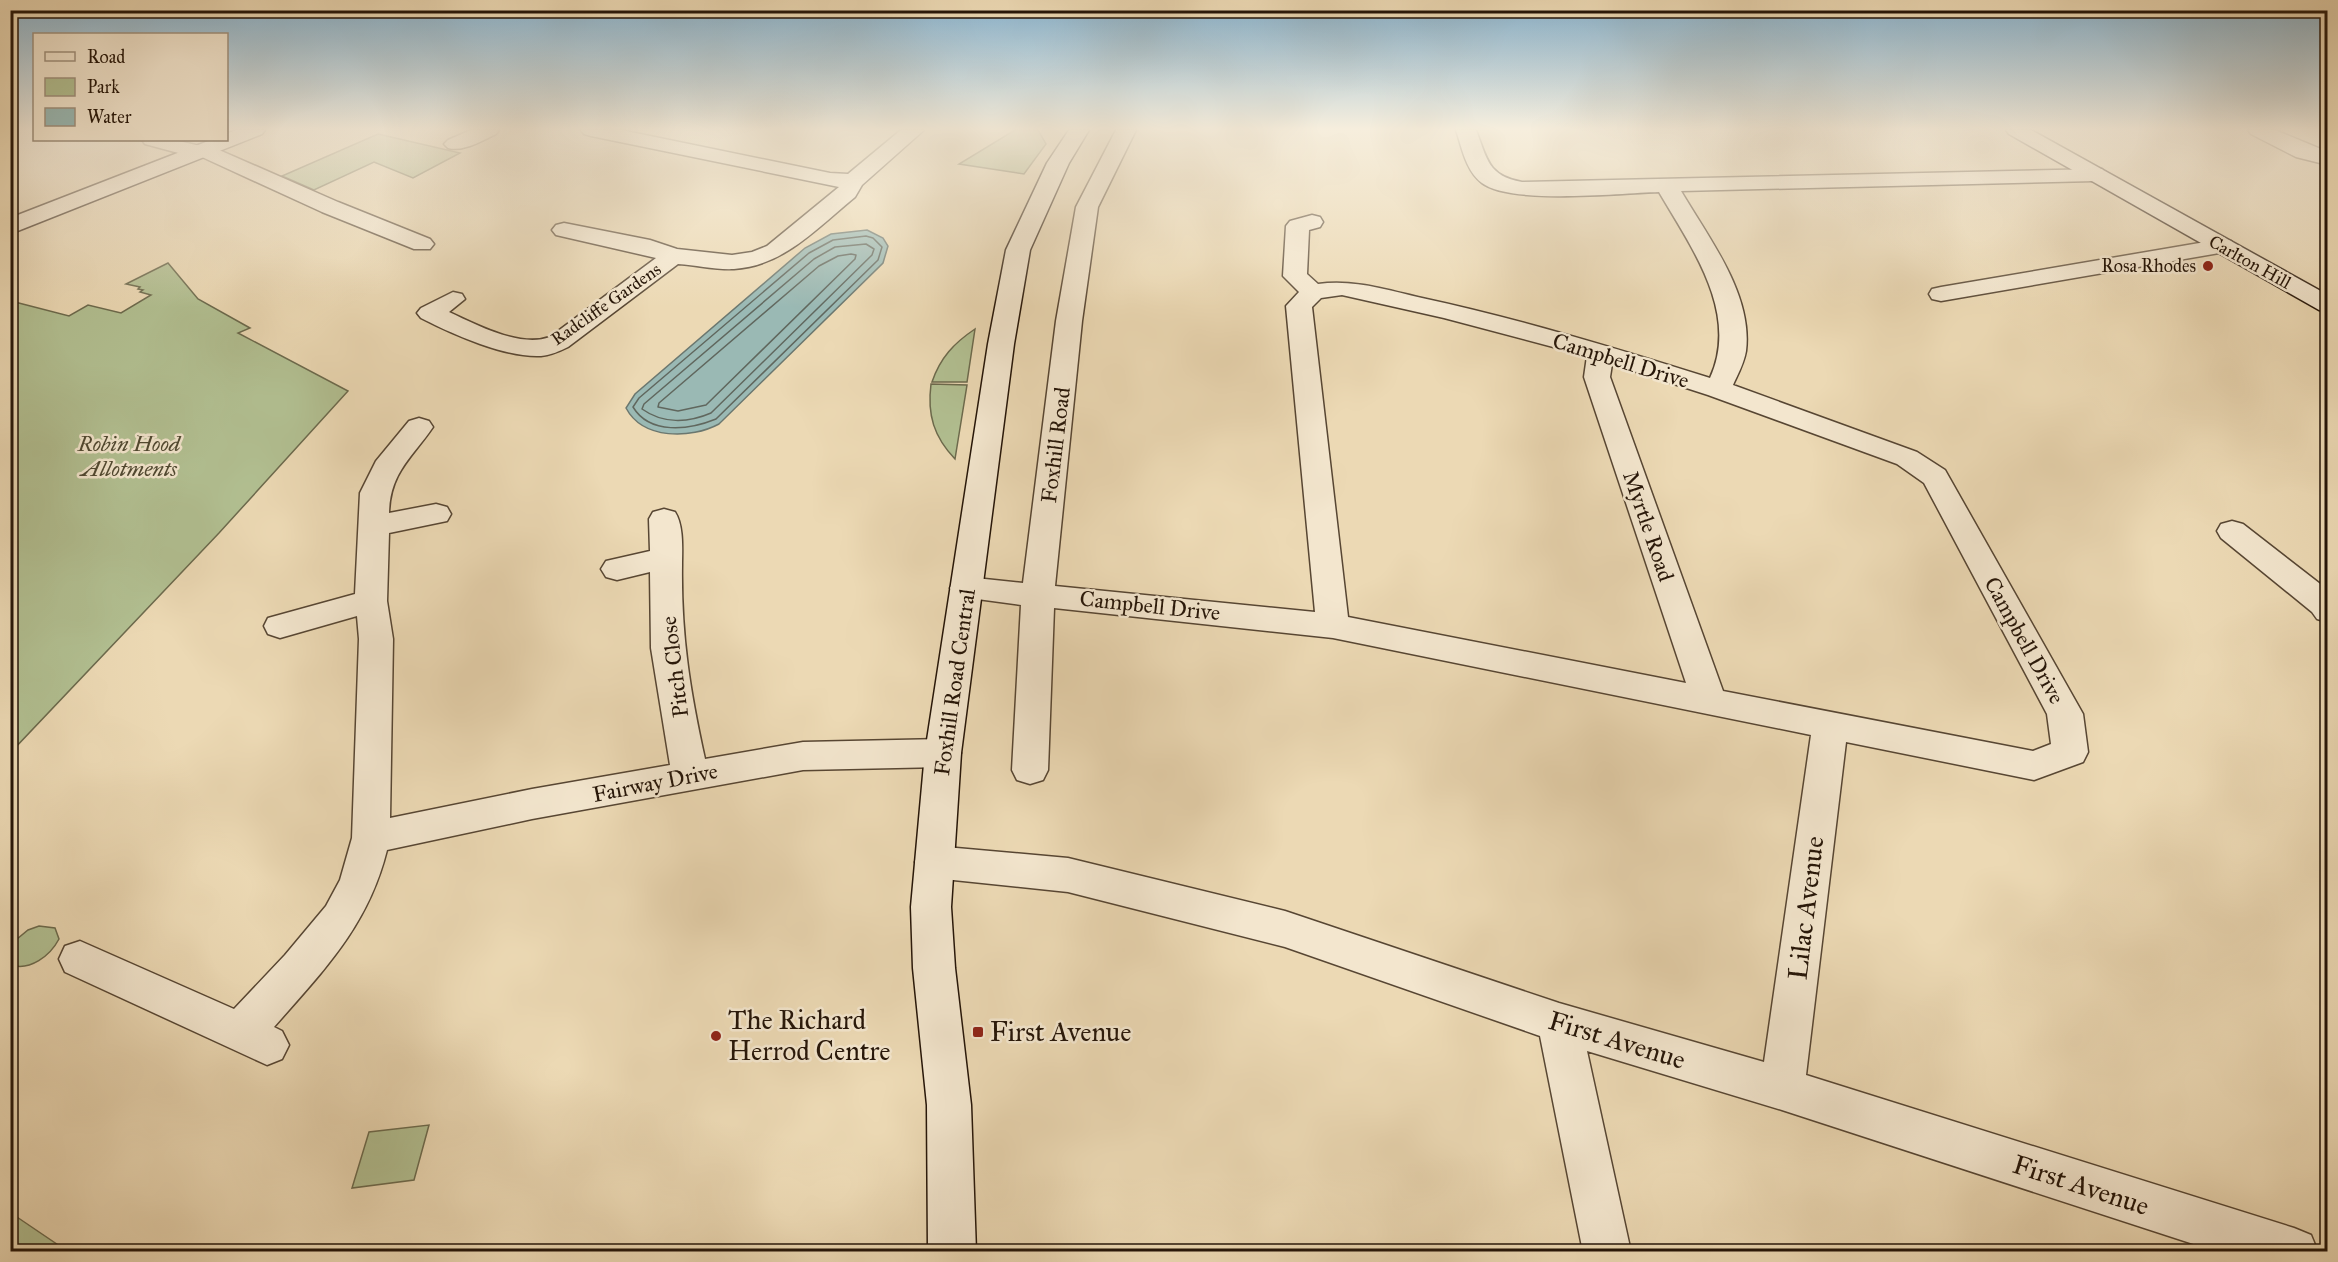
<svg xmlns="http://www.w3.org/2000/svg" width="2338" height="1262" font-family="'IM FELL Great Primer',serif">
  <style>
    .green { fill: #b2c092; stroke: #6c6a4d; stroke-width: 1.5 }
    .water { fill: #9ab9b4; stroke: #6b776f; stroke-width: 1.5 }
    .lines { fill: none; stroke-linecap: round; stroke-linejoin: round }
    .shore { stroke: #60675e; stroke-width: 1.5 }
    .street-casing { stroke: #574633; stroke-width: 3 }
    .secondary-casing { stroke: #251508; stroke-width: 3 }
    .street { fill: #f3e6ce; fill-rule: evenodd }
    .secondary { fill: #f3e6ce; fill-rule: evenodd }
    .poi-dot { fill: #8f2418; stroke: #f3e6ce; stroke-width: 2 }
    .labels { text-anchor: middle; stroke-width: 5; stroke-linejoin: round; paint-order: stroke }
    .far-street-label { font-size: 18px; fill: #251508; stroke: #f3e6ce }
    .far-poi-label { font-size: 18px; fill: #251508; stroke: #f3e6ce; text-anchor: end }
    .street-label { font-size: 22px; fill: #251508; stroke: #f3e6ce }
    .park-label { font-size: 22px; font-style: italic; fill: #4f4831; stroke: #f3e6ce }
    .near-street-label { font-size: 27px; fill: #251508; stroke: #f3e6ce }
    .near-poi-label { font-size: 27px; fill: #251508; stroke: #f3e6ce; text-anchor: start }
  </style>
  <rect width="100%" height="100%" fill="#ecd9b4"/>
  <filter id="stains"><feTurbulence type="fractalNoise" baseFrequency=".00333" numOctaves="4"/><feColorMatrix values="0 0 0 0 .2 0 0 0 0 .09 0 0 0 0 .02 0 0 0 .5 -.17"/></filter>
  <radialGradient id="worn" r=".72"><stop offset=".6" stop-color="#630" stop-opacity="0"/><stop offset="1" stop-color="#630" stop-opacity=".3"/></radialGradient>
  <g class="green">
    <path d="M 1015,130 L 1038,130 L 1046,144 L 1024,174 L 959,164 Z"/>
    <path d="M 378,134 L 460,153 L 413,178 L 374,162 L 314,190 L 282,176 Z"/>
    <path d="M 168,263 L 198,299 L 250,328 L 238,333 L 348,391 L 219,533 L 11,752 L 11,301 L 69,316 L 88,305 L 121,313 L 151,295 L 140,292 L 143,290 L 138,289 L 140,287 L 126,284 Z"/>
    <path d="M 975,329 L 967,382 L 932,382 C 940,358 954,343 975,329 Z"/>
    <path d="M 931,384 L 967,385 L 955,459 C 934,437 927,415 931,384 Z"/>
    <path d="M 39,926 L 55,928 L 59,939 C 50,956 30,971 11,965 L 11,944 L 28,930 Z"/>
    <path d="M 429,1125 L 414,1180 L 352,1188 L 369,1132 Z"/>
    <path d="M 11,1213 L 67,1251 L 11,1251 Z"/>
  </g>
  <path class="water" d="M 867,230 L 883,238 L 888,246 L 883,263 L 719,424 C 691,439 643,440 626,408 L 635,394 L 805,248 L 831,234 Z"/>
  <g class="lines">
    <g class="shore">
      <path d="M 866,236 L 873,238 L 882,247 L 878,260 L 716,419 C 689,430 650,435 633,407 L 639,398 L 809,253 L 833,240 Z"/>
      <path d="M 866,244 L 874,249 L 872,255 L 711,413 C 688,423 663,424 642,409 L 644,404 L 814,259 L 835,247 Z"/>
      <path d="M 851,254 L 856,255 L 855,259 L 706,405 L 678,411 L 658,407 L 659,403 L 819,266 L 838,256 Z"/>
    </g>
    <g class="street-casing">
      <g id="street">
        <path d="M 471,130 L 499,130 L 496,134 C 482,141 463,152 448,148 L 444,144 L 448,140 Z"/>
        <path d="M 581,130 L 621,130 L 830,173 L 848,174 L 901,130 L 924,130 L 862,185 L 855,197 C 818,227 784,266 734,269 C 716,270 696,265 678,264 L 568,347 C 560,351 551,355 541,356 C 506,358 452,334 421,318 L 417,313 L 421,308 L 453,292 L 462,294 L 465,299 L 449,312 C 477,325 520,348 550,337 L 656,258 L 556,235 L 552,230 L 556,225 L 564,223 L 650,240 L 677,249 L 732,255 L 752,252 L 767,246 L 839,187 L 591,136 L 584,134 Z"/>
        <path d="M 1116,130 L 1136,130 L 1098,207 L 1082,321 L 1055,586 L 1315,612 L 1286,306 L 1299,292 L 1283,276 L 1286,226 L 1290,221 L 1312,215 L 1320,217 L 1323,222 L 1320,227 L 1309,230 L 1307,274 L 1318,284 C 1354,279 1387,290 1422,298 C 1519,319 1615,348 1710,378 C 1740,313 1691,247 1659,192 C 1620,193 1511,205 1482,183 C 1466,171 1462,148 1456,130 L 1476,130 C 1487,159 1488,176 1522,182 L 2102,169 L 2105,174 L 2102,179 L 2094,181 L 1681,191 C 1708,237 1753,294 1746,351 C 1744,363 1738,374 1733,385 L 1917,452 L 1945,470 L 2083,714 L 2088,752 L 2083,762 L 2034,780 L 1846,742 L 1806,1075 L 2294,1228 L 2311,1235 L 2318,1252 L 2218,1252 L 1782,1110 L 1587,1051 L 1631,1252 L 1583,1252 L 1540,1036 L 1285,947 L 1068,892 L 934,878 L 920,874 L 915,862 L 920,850 L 934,846 L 1068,858 L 1285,911 L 1559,1003 L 1764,1062 L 1811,735 L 1333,638 L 1054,608 L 1048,770 L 1043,780 L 1030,784 L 1017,780 L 1012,770 L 1021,605 L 955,596 L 950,588 L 955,580 L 966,577 L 1023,583 L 1056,321 L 1076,207 ZM 1342,295 L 1444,318 L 1587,356 L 1584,377 L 1686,683 L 1348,617 L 1312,307 L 1321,298 ZM 1612,364 L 1708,395 L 1897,464 L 1924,483 L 2047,714 L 2051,744 L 2033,751 L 1723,691 L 1610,377 Z"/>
        <path d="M 2248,130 L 2275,130 L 2328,152 L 2328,165 L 2296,157 L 2251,134 Z"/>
        <path d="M 142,140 L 174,140 L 196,145 L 210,146 L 338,202 L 430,239 L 434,244 L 430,249 L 414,249 L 322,212 L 202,157 L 197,158 L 145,144 Z"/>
        <path d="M 2223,239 L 2231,241 L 2235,246 L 2231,251 L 1941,301 L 1932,299 L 1929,294 L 1932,289 L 1941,287 Z"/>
        <path d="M 419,418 L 429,421 L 433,427 C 412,458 390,472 389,513 L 436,504 L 447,507 L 451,514 L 447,521 L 389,533 L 387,601 L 393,639 L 390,818 L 532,789 L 670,765 L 651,648 L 650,572 L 617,580 L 606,577 L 601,569 L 606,561 L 650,551 L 649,519 L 653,512 L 664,509 L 675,512 C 684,526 682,550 682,565 C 681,635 690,691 705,759 L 803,742 L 943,739 L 956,743 L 961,753 L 956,763 L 943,767 L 803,770 L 532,819 L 387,850 C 368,926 324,970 274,1027 L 282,1031 L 289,1045 L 282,1059 L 267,1065 L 65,972 L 59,959 L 65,946 L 80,941 L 234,1009 L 285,955 L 326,906 L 340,880 L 352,838 L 359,639 L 357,616 L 280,638 L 268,634 L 264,626 L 268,618 L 355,594 L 360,493 L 376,461 L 409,421 Z"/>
        <path d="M 2232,521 L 2243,524 L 2328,590 L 2328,622 L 2317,619 L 2312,612 L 2221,538 L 2217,531 L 2221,524 Z"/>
      </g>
    </g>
    <g class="secondary-casing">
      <g id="secondary">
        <path d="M 236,130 L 265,130 L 262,134 L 10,234 L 10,218 L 211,140 L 226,140 L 226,134 Z"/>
        <path d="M 1069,130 L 1089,130 L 1069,163 L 1030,250 L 1014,344 L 961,753 L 951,907 L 955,968 L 971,1105 L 976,1252 L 928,1252 L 927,1105 L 913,968 L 911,907 L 925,753 L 988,344 L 1006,250 L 1047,163 Z"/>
        <path d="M 2006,130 L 2031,130 L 2328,295 L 2328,312 L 2319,310 L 2009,134 Z"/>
      </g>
    </g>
    <use href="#street" class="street"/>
    <use href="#secondary" class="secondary"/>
  </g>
  <linearGradient id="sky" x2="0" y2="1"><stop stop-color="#89b6d3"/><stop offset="0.42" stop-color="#f6eedd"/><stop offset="1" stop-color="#f6eedd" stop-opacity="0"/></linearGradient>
  <rect width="2338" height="307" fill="url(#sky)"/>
  <g class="poi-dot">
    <circle cx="2208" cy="266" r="6"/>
    <rect x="972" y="1026" width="12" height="12" rx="3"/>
    <circle cx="716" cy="1036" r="6"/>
  </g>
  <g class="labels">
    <g class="far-street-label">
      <text transform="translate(2250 262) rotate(29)" y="6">Carlton Hill</text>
      <text transform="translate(606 304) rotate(-35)" y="6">Radcliffe Gardens</text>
    </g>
    <g class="far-poi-label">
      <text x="2196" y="272">Rosa Rhodes</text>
    </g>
    <g class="street-label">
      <text transform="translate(1621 360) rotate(17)" y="8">Campbell Drive</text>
      <text transform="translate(1055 445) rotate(-83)" y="8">Foxhill Road</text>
      <text transform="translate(1649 526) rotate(71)" y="8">Myrtle Road</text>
      <text transform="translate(1150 605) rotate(6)" y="8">Campbell Drive</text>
      <text transform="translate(2025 640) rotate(61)" y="8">Campbell Drive</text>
      <text transform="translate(674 667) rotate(-97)" y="8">Pitch Close</text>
      <text transform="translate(954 682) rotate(-82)" y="8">Foxhill Road Central</text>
      <text transform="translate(655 782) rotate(-11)" y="8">Fairway Drive</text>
    </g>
    <g class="park-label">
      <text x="129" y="451">Robin Hood<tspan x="129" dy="25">Allotments</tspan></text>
    </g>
    <g class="near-street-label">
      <text transform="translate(1806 908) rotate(-83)" y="9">Lilac Avenue</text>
      <text transform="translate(1617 1040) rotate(17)" y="9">First Avenue</text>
      <text transform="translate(2081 1185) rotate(18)" y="9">First Avenue</text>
    </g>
    <g class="near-poi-label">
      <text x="728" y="1029">The Richard<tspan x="728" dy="31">Herrod Centre</tspan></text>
      <text x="990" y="1041">First Avenue</text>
    </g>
  </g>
  <rect width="2338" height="1262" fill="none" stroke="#ecd9b4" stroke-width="36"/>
  <rect x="12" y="12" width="2314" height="1238" fill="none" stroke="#251508" stroke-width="3"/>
  <rect x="18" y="18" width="2302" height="1226" fill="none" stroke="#251508" stroke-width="1.5"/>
  <rect x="33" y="33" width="195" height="108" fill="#f3e6ce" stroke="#a1927f" stroke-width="1.5"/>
  <rect x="45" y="52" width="30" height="9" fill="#f3e6ce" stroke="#a1927f" stroke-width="1.5"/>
  <text x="87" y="63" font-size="18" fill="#251508">Road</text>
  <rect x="45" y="78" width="30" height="18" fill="#b2c092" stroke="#a1927f" stroke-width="1.5"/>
  <text x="87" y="93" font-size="18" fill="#251508">Park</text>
  <rect x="45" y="108" width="30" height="18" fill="#9ab9b4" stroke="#a1927f" stroke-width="1.5"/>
  <text x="87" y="123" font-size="18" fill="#251508">Water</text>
  <rect width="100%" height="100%" filter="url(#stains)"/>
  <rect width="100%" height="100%" fill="url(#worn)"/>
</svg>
